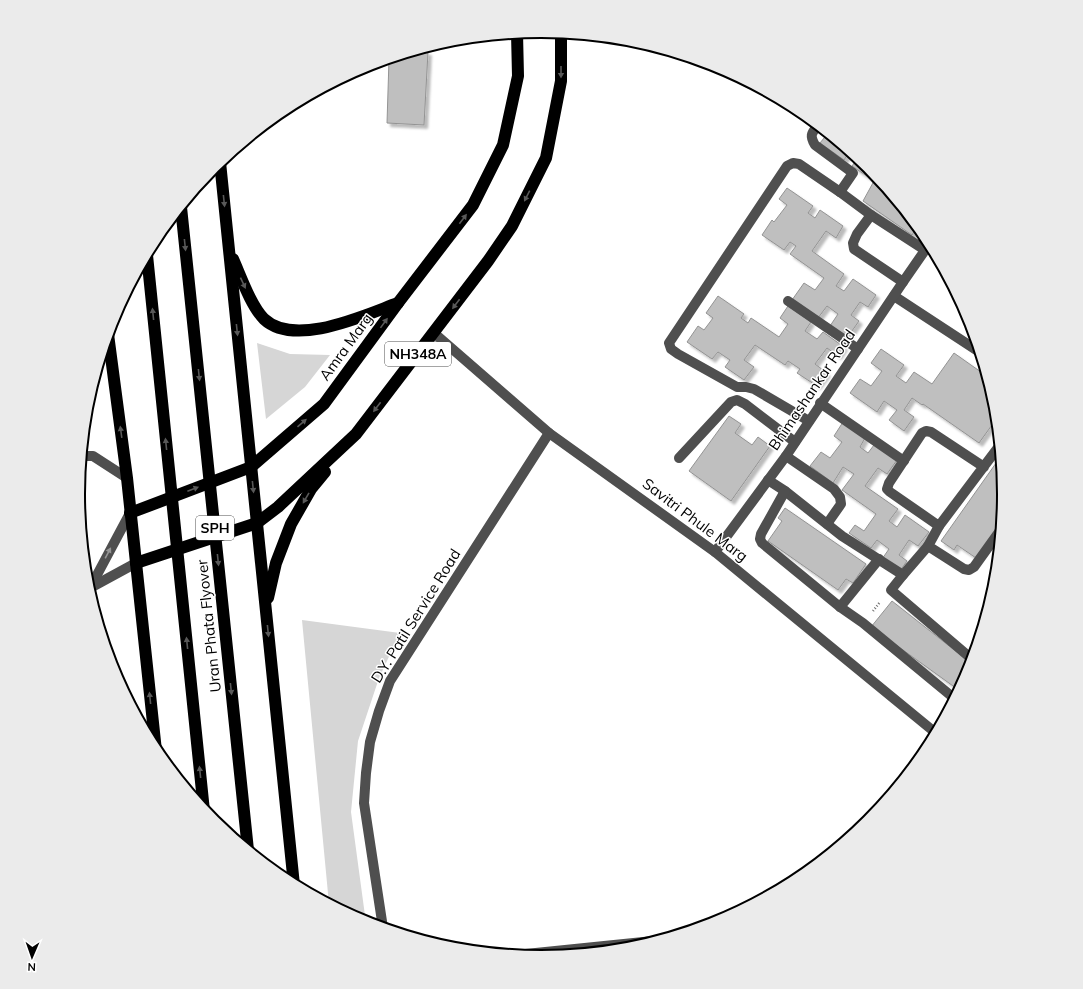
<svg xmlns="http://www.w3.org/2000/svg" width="1083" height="989" font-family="Mulish,sans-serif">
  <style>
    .green { fill: #d6d6d6 }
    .building { fill: #bfbfbf; stroke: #939393; filter: url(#shadow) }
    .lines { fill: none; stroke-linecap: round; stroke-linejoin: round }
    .path { stroke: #717171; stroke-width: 2.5; stroke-dasharray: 1 2; stroke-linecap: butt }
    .minor { stroke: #4f4f4f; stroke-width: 10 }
    .highway { stroke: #000; stroke-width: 12 }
    .oneway { fill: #595959 }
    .oneway2 { fill: #959595 }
    .labels { text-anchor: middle; stroke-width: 3; stroke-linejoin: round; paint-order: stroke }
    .shield { fill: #fff; stroke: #4c4c4c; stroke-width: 1 }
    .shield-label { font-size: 14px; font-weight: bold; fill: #000 }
    .street-label { font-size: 15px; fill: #000; stroke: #fff }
    .rim { fill: none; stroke: #000; stroke-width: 2 }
  </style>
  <defs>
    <filter id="shadow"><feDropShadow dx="3.5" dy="3.5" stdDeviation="1" flood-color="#0004"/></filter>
  </defs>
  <rect width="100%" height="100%" fill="#fff"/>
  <g class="green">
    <path d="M 257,343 L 290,354 L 330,355 L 305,387 L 266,419 Z"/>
    <path d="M 302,620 L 400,633 L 379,678 L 358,741 L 351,812 L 366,923 L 329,904 Z"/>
  </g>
  <g class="building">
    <path d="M 414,51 L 428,52 L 424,125 L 387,123 L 389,59 Z"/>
    <path d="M 828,133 L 850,151 L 844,160 L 820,143 Z"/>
    <path d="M 858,158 L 869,167 L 918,226 L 912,235 L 863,201 L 874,181 L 852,166 Z"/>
    <path d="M 787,188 L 813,206 L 808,213 L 815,218 L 820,210 L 843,226 L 836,238 L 826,231 L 812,251 L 844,274 L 836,286 L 844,291 L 853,279 L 876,295 L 868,307 L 860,302 L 851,315 L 859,321 L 847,338 L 830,326 L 838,314 L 827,306 L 818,318 L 792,300 L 804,283 L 815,290 L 824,278 L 790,254 L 796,246 L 790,242 L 784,250 L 762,235 L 772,220 L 774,222 L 787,205 L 779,199 Z"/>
    <path d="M 718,296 L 744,314 L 741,318 L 748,323 L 751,318 L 779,337 L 788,324 L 780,318 L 788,306 L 811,322 L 805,331 L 817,339 L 823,332 L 844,347 L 838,356 L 827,348 L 815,364 L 827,373 L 817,386 L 797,373 L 800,369 L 788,361 L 785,365 L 755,345 L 744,360 L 754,367 L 744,380 L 725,367 L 730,360 L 718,352 L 712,359 L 687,342 L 698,326 L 704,330 L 713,318 L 706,313 Z"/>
    <path d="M 881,349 L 904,365 L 896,376 L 906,383 L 914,372 L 932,384 L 954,353 L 988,377 L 996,404 L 997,418 L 979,443 L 923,404 L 922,405 L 912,398 L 904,410 L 914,417 L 904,431 L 889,420 L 897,410 L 884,401 L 877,412 L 850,393 L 860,379 L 871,386 L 882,371 L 871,363 Z"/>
    <path d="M 729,416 L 741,424 L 735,433 L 752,445 L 758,437 L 770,446 L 731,501 L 689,471 Z"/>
    <path d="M 843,422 L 865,438 L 860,447 L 868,453 L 874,445 L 897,460 L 887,474 L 878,468 L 865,486 L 898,509 L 889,521 L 897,527 L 905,515 L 929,532 L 918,546 L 909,540 L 899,555 L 907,561 L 900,571 L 882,559 L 889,549 L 877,540 L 871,548 L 849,533 L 855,525 L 864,531 L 876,514 L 842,490 L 854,474 L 843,467 L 833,483 L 810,466 L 821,452 L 830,458 L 842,442 L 834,436 Z"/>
    <path d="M 1001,456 L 1005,495 L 1002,521 L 976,558 L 957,545 L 954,550 L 941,541 Z"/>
    <path d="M 785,508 L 866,564 L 853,583 L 846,579 L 838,590 L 768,541 L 782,521 L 778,518 Z"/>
    <path d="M 892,601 L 972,664 L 970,672 L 960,691 L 871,627 Z"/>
  </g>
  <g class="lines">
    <path class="path" d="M 873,611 L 880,602"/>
    <g class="minor">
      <path d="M 818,125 C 812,133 809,135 815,145 L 853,173 L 840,192"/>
      <path d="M 871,215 L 925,250"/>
      <path d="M 894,296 L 981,353"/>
      <path d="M 788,301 L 858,349"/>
      <path d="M 434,333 L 549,433 L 715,552 L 937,734"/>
      <path d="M 820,403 L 904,461"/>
      <path d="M 809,421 L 754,389 L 746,387 L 737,387 L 678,354 L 671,349 L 669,343 L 787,166 L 793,163 L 799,164 L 840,192 L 871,215 L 857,234 L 853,243 L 854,249 L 903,282"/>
      <path d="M 82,456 L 93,456 L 127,478"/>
      <path d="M 786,456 L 834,489 L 840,497 L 841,504 L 827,524"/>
      <path d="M 679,458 L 731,402 L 737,400 L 745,404 L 795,442"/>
      <path d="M 984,467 L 931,432 L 926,431 L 922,433 L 889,483 L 887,489 L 890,492 L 939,526 L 1000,445"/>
      <path d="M 768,480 L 785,491 L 842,536 L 903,575 L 928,546"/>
      <path d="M 785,491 L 761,534 L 760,539 L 762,543 L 840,607 L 863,623 L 955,699"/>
      <path d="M 939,526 L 928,546 L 964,569 L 969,570 L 974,567 L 1002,528"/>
      <path d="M 715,552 L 786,456 L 903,282 L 930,243"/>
      <path d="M 903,575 L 891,590 L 973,660"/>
      <path d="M 90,588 L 130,513"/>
      <path d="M 90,588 L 136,563"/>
      <path d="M 840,607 L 879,559"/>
      <path d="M 383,928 L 364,803 L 366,773 L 370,742 L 379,711 L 390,681 L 549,433"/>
      <path d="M 516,955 L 663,940"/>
    </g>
    <g class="highway">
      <path d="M 220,162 L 294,885"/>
      <path d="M 181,207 L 248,850"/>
      <path d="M 147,255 L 204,811"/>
      <path d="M 233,259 C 241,277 251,306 264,319 C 295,348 365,315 398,303"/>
      <path d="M 108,334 L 127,478 L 156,751"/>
      <path d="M 130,513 L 251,467 L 324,404 L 398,303 L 473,205 L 503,145 L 518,76 L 517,33"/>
      <path d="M 136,563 L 257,523 L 278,507 L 356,434 L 488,261 L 512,226 L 546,158 L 561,81 L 561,33"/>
      <path d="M 268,598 L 276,563 L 291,524 L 311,489 L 325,472"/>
    </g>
  </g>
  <defs><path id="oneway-solid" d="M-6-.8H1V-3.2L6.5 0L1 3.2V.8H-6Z"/></defs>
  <g class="oneway">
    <use href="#oneway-solid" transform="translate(561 72) rotate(90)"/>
    <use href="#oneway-solid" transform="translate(527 196) rotate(117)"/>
    <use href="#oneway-solid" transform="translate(224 201) rotate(84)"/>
    <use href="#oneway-solid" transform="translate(463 219) rotate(-53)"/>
    <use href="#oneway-solid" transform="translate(185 245) rotate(84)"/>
    <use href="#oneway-solid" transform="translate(243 283) rotate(65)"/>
    <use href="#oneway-solid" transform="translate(456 304) rotate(127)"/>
    <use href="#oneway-solid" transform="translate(153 314) rotate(-96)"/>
    <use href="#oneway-solid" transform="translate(384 323) rotate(-54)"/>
    <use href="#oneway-solid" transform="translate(237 330) rotate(84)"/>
    <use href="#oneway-solid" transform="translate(199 375) rotate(84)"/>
    <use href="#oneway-solid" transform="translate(377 407) rotate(127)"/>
    <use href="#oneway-solid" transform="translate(302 423) rotate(-41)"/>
    <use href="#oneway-solid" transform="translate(121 432) rotate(-98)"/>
    <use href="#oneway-solid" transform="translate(166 444) rotate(-96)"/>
    <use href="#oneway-solid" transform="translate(253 487) rotate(84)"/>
    <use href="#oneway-solid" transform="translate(193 489) rotate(-21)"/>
    <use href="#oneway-solid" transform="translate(306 498) rotate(120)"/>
    <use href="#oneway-solid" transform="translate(218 560) rotate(84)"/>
    <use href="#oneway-solid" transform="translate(268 631) rotate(84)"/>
    <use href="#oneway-solid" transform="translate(187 643) rotate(-96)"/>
    <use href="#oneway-solid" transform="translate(231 689) rotate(84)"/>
    <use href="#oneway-solid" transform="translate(150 698) rotate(-96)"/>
    <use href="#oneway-solid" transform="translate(200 772) rotate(-96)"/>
  </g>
  <use class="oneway2" href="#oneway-solid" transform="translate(108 553) rotate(-62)"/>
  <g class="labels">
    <g class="shield">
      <rect x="385" y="342" width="66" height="24" rx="3"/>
      <rect x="196" y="516" width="38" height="24" rx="3"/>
    </g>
    <g class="shield-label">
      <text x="418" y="359">NH348A</text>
      <text x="215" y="533">SPH</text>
    </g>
    <g class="street-label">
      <text transform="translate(346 347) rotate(-54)" y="5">Amra Marg</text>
      <text transform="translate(812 390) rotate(-56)" y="5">Bhimashankar Road</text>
      <text transform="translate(695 520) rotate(37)" y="5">Savitri Phule Marg</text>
      <text transform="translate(416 616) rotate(-58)" y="5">D.Y. Patil Service Road</text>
      <text transform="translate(209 626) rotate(-96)" y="5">Uran Phata Flyover</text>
    </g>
  </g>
  <path d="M0 0H1083V989H0ZM85 494a456 456 0 1 1 912 0a456 456 0 1 1-912 0Z" fill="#ebebeb" fill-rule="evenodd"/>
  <path class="rim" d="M85 494a456 456 0 1 1 912 0a456 456 0 1 1-912 0Z"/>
  <g transform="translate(32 957) rotate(182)" stroke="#ffffff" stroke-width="3" paint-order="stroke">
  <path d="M0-3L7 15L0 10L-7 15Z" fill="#000000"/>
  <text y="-6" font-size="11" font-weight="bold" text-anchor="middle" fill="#000000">N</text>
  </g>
</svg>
